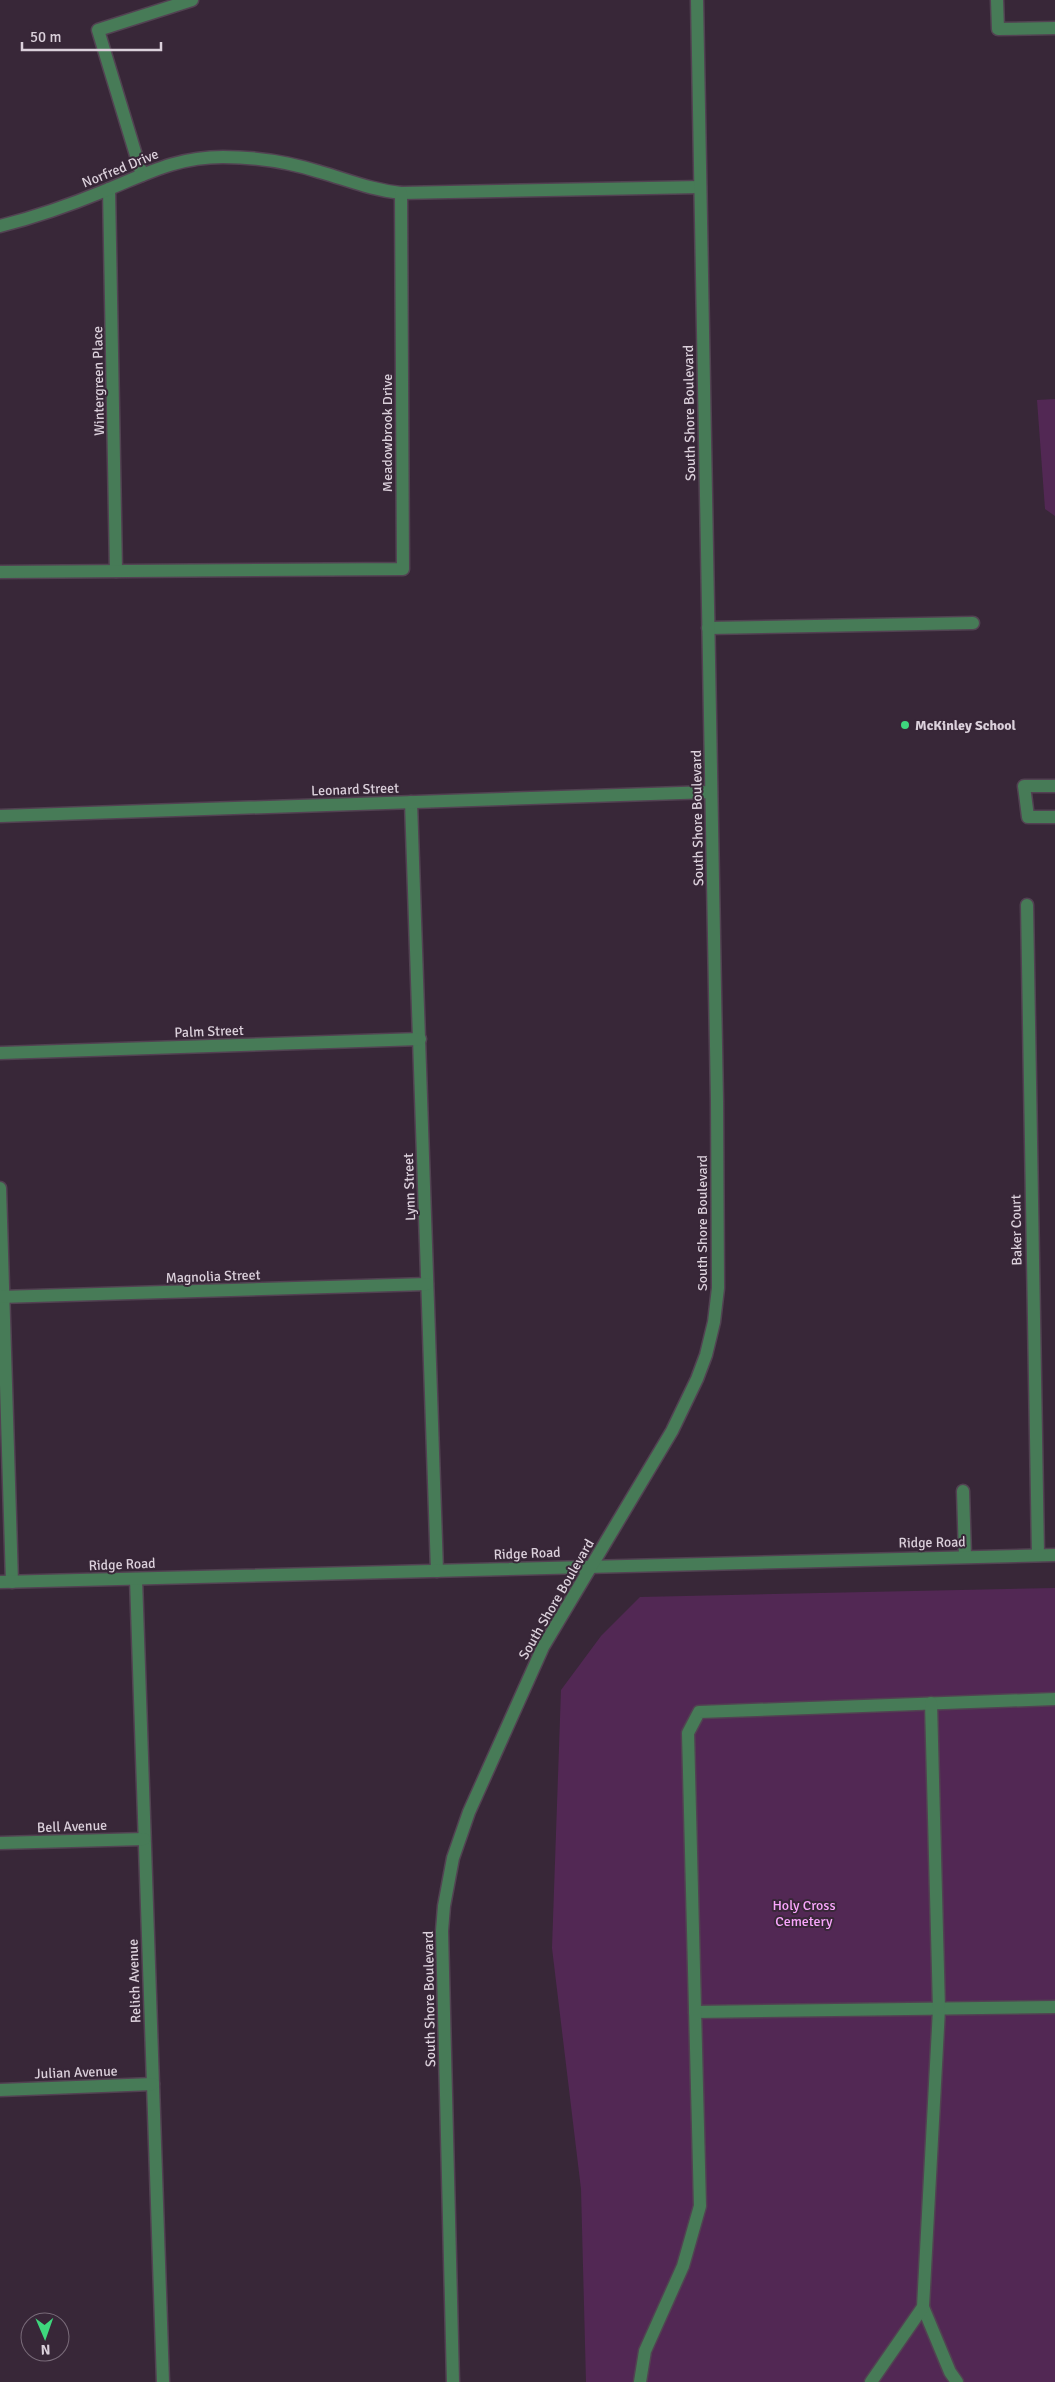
<svg xmlns="http://www.w3.org/2000/svg" width="1055" height="2382" font-family="Signika,sans-serif">
  <style>
    .green { fill: #522854 }
    .lines { fill: none; stroke-linecap: round; stroke-linejoin: round }
    .minor-casing { stroke: #524252; stroke-width: 15 }
    .minor { stroke: #477b57; stroke-width: 12 }
    .poi-dot { fill: #3ed77d; stroke: #382738; stroke-width: 2 }
    .labels { text-anchor: middle; stroke-width: 4; stroke-linejoin: round; paint-order: stroke }
    .street-label { font-size: 14px; fill: #dbd0db; stroke: #382738 }
    .poi-label { font-size: 14px; font-weight: bold; fill: #dbd0db; stroke: #382738; text-anchor: start }
    .park-label { font-size: 14px; fill: #f9a6fc; stroke: #382738 }
  </style>
  <rect width="100%" height="100%" fill="#382738"/>
  <g class="green">
    <path d="M 1055,399 L 1055,516 L 1045,509 L 1037,400 Z"/>
    <path d="M 1055,1588 L 1055,2382 L 586,2382 L 581,2189 L 552,1948 L 561,1690 L 601,1636 L 640,1597 Z"/>
  </g>
  <g class="lines">
    <g class="minor-casing">
      <g id="minor">
        <path d="M 997,0 L 998,29 L 1055,28"/>
        <path d="M 142,175 L 98,30 L 192,0"/>
        <path d="M 109,189 L 116,571"/>
        <path d="M 0,226 C 36,217 70,205 104,191 C 146,174 176,157 223,157 C 256,157 289,162 320,172 C 348,180 372,190 401,193 L 700,187"/>
        <path d="M 0,572 L 403,569 L 401,193"/>
        <path d="M 708,628 L 973,623"/>
        <path d="M 1055,786 L 1024,786 L 1028,817 L 1055,817"/>
        <path d="M 411,802 L 437,1571"/>
        <path d="M 0,816 L 711,792"/>
        <path d="M 1027,905 L 1038,1555"/>
        <path d="M 0,1053 L 420,1039"/>
        <path d="M 0,1188 L 12,1582"/>
        <path d="M 0,1297 L 427,1284"/>
        <path d="M 963,1491 L 965,1556"/>
        <path d="M 136,1579 L 163,2382"/>
        <path d="M 0,1582 L 1055,1555"/>
        <path d="M 0,1843 L 144,1839"/>
        <path d="M 695,2012 L 1055,2007"/>
        <path d="M 0,2090 L 153,2084"/>
        <path d="M 923,2307 L 950,2372 L 957,2382"/>
        <path d="M 453,2382 L 442,1931 L 444,1906 L 453,1858 L 469,1812 L 543,1647 L 672,1431 L 697,1379 L 706,1355 L 714,1322 L 718,1288 L 717,1101 L 697,0"/>
        <path d="M 640,2382 L 645,2351 L 683,2266 L 700,2206 L 688,1733 L 699,1712 L 1055,1699"/>
        <path d="M 871,2382 L 923,2307 L 939,2009 L 931,1703"/>
      </g>
    </g>
    <use href="#minor" class="minor"/>
  </g>
  <circle class="poi-dot" cx="905" cy="725" r="5"/>
  <g class="labels">
    <g class="street-label">
      <text transform="translate(120 168) rotate(-22)" y="5">Norfred Drive</text>
      <text transform="translate(98 381) rotate(-91)" y="5">Wintergreen Place</text>
      <text transform="translate(689 413) rotate(-91)" y="5">South Shore Boulevard</text>
      <text transform="translate(387 433) rotate(-90)" y="5">Meadowbrook Drive</text>
      <text transform="translate(355 789) rotate(-2)" y="5">Leonard Street</text>
      <text transform="translate(697 818) rotate(-91)" y="5">South Shore Boulevard</text>
      <text transform="translate(209 1031) rotate(-2)" y="5">Palm Street</text>
      <text transform="translate(409 1187) rotate(-92)" y="5">Lynn Street</text>
      <text transform="translate(702 1223) rotate(-90)" y="5">South Shore Boulevard</text>
      <text transform="translate(1016 1230) rotate(-91)" y="5">Baker Court</text>
      <text transform="translate(213 1276) rotate(-2)" y="5">Magnolia Street</text>
      <text transform="translate(932 1542) rotate(-1)" y="5">Ridge Road</text>
      <text transform="translate(527 1553) rotate(-2)" y="5">Ridge Road</text>
      <text transform="translate(122 1564) rotate(-2)" y="5">Ridge Road</text>
      <text transform="translate(556 1599) rotate(-60)" y="5">South Shore Boulevard</text>
      <text transform="translate(72 1826) rotate(-2)" y="5">Bell Avenue</text>
      <text transform="translate(134 1981) rotate(-92)" y="5">Relich Avenue</text>
      <text transform="translate(429 1999) rotate(-91)" y="5">South Shore Boulevard</text>
      <text transform="translate(76 2072) rotate(-2)" y="5">Julian Avenue</text>
    </g>
    <g class="poi-label">
      <text x="915" y="730">McKinley School</text>
    </g>
    <g class="park-label">
      <text x="804" y="1910">Holy Cross<tspan x="804" dy="16">Cemetery</tspan></text>
    </g>
  </g>
  <g transform="translate(45 2337) rotate(178)"><circle r="24" fill="#382738" stroke="#796b79"/>
  <path d="M0-4L9 19L0 12L-9 19Z" fill="#3ed77d"/>
  <text y="-8" font-size="14" font-weight="bold" text-anchor="middle" fill="#dbd0db">N</text>
  </g>
  <path d="M22 42v8h139v-8" fill="none" stroke="#dbd0db" stroke-width="2.5"/>
  <text x="30" y="42" font-size="15" fill="#dbd0db" stroke="#382738" stroke-width="4" paint-order="stroke">50 m</text>
</svg>
